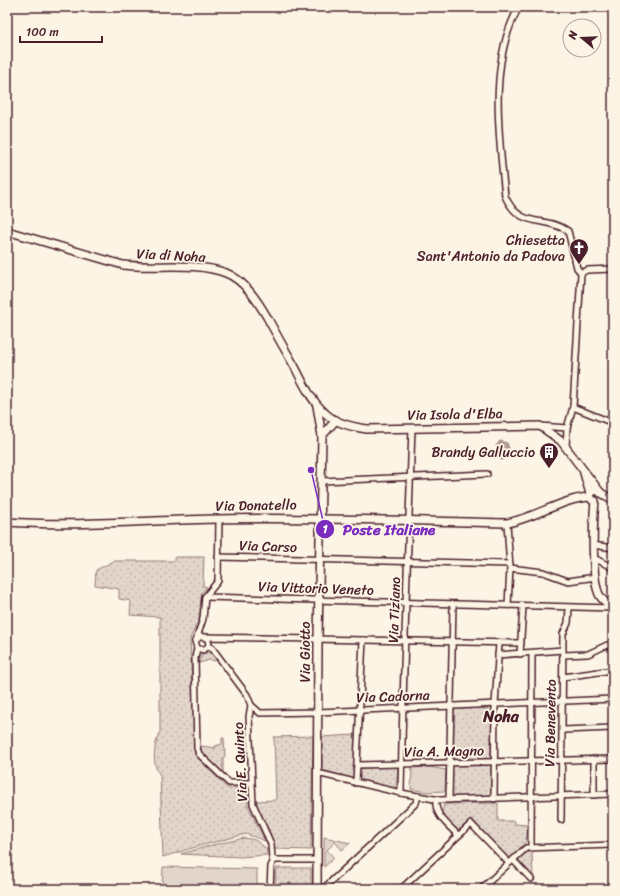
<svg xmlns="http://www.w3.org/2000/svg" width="620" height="896" font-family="Sriracha,sans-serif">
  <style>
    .grass { fill: url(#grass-dots); stroke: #967a7a }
    .garden { fill: #e2d5ca; stroke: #967a7a }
    .water { fill: url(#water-waves); stroke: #917474 }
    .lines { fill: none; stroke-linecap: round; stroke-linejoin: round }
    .street-casing { stroke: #4a1f2b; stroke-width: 8 }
    .secondary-casing { stroke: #4a1f2b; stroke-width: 10 }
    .street { stroke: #fcf5e5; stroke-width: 5 }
    .secondary { stroke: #fcf5e5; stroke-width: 7 }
    .labels { text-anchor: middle; stroke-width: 3.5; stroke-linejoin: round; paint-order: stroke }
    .poi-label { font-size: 14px; fill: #4a1f2b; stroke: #fcf5e5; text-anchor: end }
    .street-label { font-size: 14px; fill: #4a1f2b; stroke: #fcf5e5 }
    .quarter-label { font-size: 16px; font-weight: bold; fill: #4a1f2b; stroke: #fcf5e5 }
    .leader { fill: none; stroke: #7b2cbf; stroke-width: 1.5 }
    .callout-dot { fill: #7b2cbf; stroke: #fcf5e5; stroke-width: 1.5 }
    .mark-label { font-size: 12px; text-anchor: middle; font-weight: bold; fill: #fff }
    .callout-label { font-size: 15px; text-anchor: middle; font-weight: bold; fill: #7b2cbf; stroke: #fcf5e5; stroke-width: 3.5; stroke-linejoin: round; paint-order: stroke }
  </style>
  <defs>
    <pattern id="grass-dots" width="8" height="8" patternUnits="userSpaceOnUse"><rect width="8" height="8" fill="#e2d5ca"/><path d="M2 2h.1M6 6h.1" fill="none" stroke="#c3b6ae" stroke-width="1.8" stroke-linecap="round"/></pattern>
    <pattern id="water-waves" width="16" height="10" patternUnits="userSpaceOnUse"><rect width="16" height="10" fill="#c0aca5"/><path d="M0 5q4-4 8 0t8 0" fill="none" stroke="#9e8b87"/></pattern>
  </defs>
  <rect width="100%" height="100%" fill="#fcf5e5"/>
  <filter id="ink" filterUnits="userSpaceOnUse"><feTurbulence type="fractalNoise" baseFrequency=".025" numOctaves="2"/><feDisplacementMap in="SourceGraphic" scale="8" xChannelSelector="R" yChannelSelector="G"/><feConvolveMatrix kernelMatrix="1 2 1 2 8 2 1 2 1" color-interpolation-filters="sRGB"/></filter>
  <g filter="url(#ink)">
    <g class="grass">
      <path d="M 175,557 L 204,557 L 203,586 L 207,587 L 202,592 L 199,619 L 190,639 L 195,755 L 227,788 L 247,788 L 248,806 L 265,841 L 246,834 L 199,846 L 163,857 L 160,775 C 151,764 154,744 160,732 L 160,617 L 130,615 L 131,601 L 119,599 L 119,589 L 95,585 L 96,570 L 114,561 L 175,561 Z"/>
      <path d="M 206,652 L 212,653 L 218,661 L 207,660 L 207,661 L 199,663 L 201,655 Z"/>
      <path d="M 492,708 L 491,759 L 453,761 L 454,709 Z"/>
      <path d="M 355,735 L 354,779 L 322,770 L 321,737 Z"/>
      <path d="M 313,736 L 311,850 L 274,849 L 274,843 L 255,801 L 276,800 L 274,737 Z"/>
      <path d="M 222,738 L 224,738 L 225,756 L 223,758 L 223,772 L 222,773 L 202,752 L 201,746 L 216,748 L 215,746 L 222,744 Z"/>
      <path d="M 491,764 L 491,796 L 452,797 L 452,765 Z"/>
      <path d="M 398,767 L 396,789 L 359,780 L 360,768 Z"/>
      <path d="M 498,803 L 498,821 L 514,821 L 515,824 L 528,825 L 526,842 L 509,859 L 472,819 L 458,831 L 442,813 L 444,804 Z"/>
      <path d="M 245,838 L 255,840 L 267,849 L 267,855 L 241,857 L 181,854 L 212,845 Z"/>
      <path d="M 532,852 L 532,853 L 533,876 L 518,859 L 525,853 Z"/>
      <path d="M 276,868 L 311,868 L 311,889 L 275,889 Z"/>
    </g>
    <g class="garden">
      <path d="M 429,767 L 446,770 L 445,791 L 427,792 L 411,789 L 412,768 Z"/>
      <path d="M 324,837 L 350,843 L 342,850 L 335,842 L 327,850 L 334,858 L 324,867 Z"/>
      <path d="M 163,867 L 257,869 L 257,889 L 162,889 Z"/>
    </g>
    <path class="water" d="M 500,441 L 507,443 L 509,449 L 505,455 L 505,459 L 501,460 L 496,446 Z"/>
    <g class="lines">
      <g class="street-casing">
        <g id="street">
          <path d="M 519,7 C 488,61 499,137 505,196 C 520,230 544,215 568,231 L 577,268 L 581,273"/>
          <path d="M 573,407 L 613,423"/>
          <path d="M 540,426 L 567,428"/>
          <path d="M 566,447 L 567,428 L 573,407 L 581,273 L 587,270 L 613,269"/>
          <path d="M 321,481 L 487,474"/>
          <path d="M 507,523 L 510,568 L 508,605"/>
          <path d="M 593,545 L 613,548"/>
          <path d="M 218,557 L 510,564"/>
          <path d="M 594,558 L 613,568"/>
          <path d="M 510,568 L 543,572 L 568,581 L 596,577"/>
          <path d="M 205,597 L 612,608"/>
          <path d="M 197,637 L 203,619 L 205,597 L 218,581 L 219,519"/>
          <path d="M 205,637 L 521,643"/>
          <path d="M 209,646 L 212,648 L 247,695 L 251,705 L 260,713 L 318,712 L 613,699"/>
          <path d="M 197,648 L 203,650 L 209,646 L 208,639 L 201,636 L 195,641 L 197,648 L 195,658 L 197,748 L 199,754 L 229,783 L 251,783"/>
          <path d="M 520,654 L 523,606"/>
          <path d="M 498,655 L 563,650"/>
          <path d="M 563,655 L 588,654 L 607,645 L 613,647"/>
          <path d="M 563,677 L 613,670"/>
          <path d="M 251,705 L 249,717 L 253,804 L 271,844 L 272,859 L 274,860"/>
          <path d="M 563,730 L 613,728"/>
          <path d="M 357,765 L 613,759"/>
          <path d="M 317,773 L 401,793 L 440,800 L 613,794"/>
          <path d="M 356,783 L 363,640"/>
          <path d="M 401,793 C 403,671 408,550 412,428"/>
          <path d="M 594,795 L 594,759"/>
          <path d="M 436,799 C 434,815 447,824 458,835"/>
          <path d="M 494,799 L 495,705 L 499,643"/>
          <path d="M 449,800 L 453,604"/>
          <path d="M 561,820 L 563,634 L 568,623 L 569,608"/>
          <path d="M 531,848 L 532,653"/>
          <path d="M 274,860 L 317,860"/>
          <path d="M 513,860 L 531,879"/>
          <path d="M 270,889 L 271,866 L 274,860"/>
          <path d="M 323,889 L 416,803 L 418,796"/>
          <path d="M 401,889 L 471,824 L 509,863"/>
          <path d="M 481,889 L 526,848 L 613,845"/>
        </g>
      </g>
      <g class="secondary-casing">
        <g id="secondary">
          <path d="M 7,231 L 123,265 C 156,269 194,261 226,273 C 244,280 257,300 267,317 C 276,334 285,350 295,367 C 303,383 311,400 325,413 C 335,423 352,427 367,429 L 540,426 L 561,441 L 600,492"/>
          <path d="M 322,436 L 336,420"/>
          <path d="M 584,473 L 590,494"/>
          <path d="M 592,500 L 590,494 L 592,491 L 596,490 L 613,500"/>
          <path d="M 595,501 C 593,520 591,582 600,596 C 603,601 609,605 613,609"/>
          <path d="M 7,522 C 78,527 149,520 219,519 C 315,517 411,521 507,523 C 535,518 563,498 590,497"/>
          <path d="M 317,889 L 318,639 L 322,436 L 317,406"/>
        </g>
      </g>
      <use href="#street" class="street"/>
      <use href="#secondary" class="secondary"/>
    </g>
  </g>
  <defs>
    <g id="church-pin" transform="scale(1)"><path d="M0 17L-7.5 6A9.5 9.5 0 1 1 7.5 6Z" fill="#4a1f2b" stroke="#fcf5e5"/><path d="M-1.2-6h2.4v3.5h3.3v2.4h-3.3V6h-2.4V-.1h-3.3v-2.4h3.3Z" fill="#fff"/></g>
    <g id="building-pin" transform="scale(1)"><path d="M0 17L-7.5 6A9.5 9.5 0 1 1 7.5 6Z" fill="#4a1f2b" stroke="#fcf5e5"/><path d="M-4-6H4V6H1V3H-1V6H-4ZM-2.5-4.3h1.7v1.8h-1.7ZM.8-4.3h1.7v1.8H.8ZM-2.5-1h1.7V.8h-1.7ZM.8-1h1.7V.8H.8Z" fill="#fff"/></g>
  </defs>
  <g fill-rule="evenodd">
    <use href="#church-pin" x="579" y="248"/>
    <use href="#building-pin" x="549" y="452"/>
  </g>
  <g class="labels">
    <g class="poi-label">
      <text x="565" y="245">Chiesetta<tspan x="565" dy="16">Sant'Antonio da Padova</tspan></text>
      <text x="535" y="457">Brandy Galluccio</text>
    </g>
    <g class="street-label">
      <text transform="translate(171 255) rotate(3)" y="5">Via di Noha</text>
      <text transform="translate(455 414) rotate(-1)" y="5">Via Isola d'Elba</text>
      <text transform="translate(256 505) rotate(-1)" y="5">Via Donatello</text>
      <text transform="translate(268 546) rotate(2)" y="5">Via Carso</text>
      <text transform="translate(316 588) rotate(2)" y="5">Via Vittorio Veneto</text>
      <text transform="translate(394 610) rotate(-88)" y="5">Via Tiziano</text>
      <text transform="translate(305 652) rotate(-90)" y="5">Via Giotto</text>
      <text transform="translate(393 696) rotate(-2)" y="5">Via Cadorna</text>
      <text transform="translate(550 723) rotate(-89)" y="5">Via Benevento</text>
      <text transform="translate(444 751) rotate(-1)" y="5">Via A. Magno</text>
      <text transform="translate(240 762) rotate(-93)" y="5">Via E. Quinto</text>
    </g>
    <g class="quarter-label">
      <text x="501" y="722">Noha</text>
    </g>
  </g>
  <path class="leader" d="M311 470L325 529"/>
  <g class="callout-dot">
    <circle cx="311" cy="470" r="4"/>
    <circle cx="325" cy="529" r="10"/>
  </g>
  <g class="mark-label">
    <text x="325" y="533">1</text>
  </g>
  <g class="callout-label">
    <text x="389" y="535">Poste Italiane</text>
  </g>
  <rect width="620" height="896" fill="none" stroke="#fcf5e5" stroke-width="24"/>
  <rect x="12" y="12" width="596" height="872" fill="none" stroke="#4a1f2b" stroke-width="1.5" filter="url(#ink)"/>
  <g transform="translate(582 38) rotate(289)"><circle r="19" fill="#fcf5e5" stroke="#b59f9b"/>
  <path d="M0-3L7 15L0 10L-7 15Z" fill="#4a1f2b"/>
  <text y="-6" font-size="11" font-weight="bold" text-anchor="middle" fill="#4a1f2b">N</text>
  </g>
  <path d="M20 36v6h82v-6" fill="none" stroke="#4a1f2b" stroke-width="2"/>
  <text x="26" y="36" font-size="12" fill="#4a1f2b" stroke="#fcf5e5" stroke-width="3" paint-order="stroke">100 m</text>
</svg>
